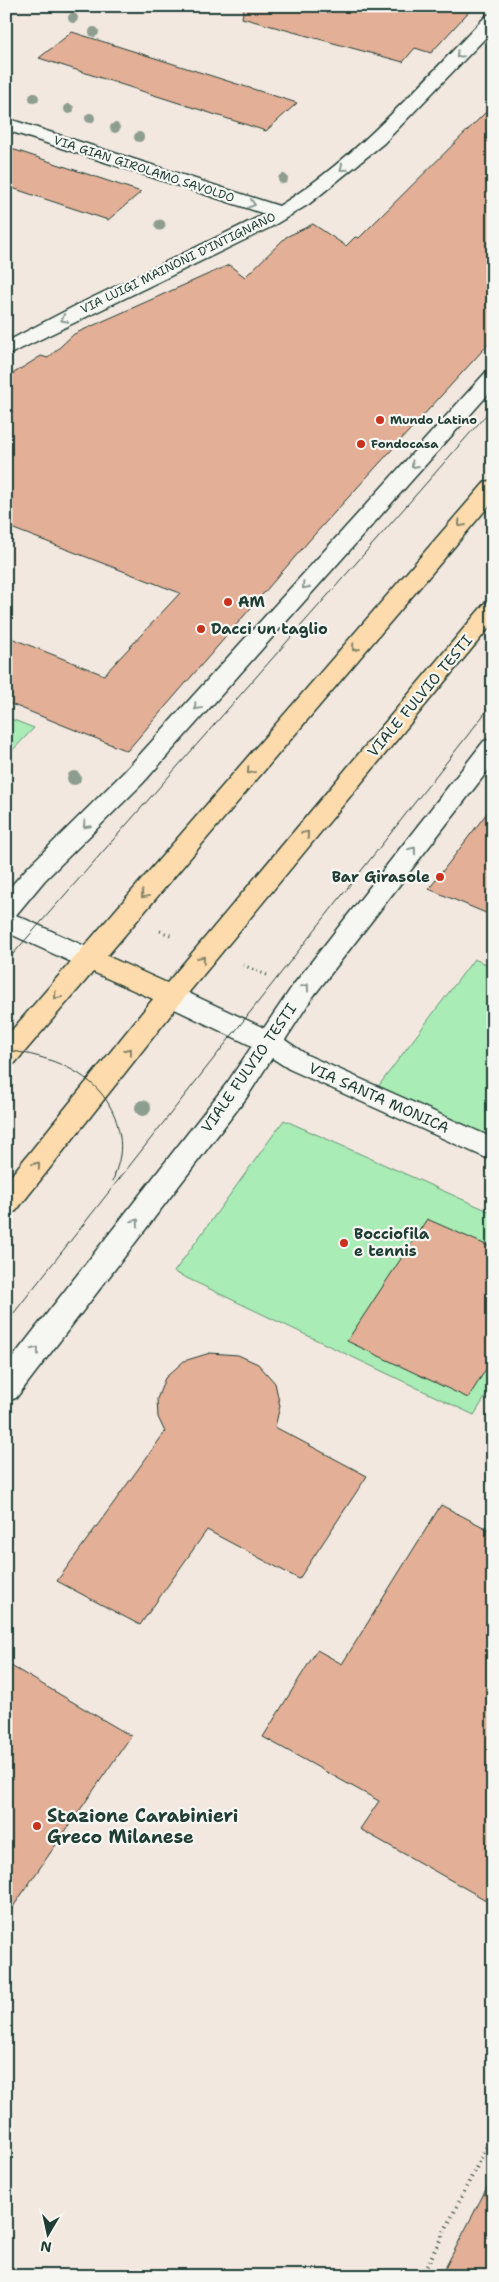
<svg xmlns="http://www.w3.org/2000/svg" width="499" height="2282" font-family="'Shantell Sans',sans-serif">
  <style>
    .green { fill: #a9ecb5; stroke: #649474 }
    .building { fill: #e3af96; stroke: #1f3d34 }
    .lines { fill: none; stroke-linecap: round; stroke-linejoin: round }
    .minor-casing { stroke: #1f3d34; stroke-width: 3 }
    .primary-casing { stroke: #1f3d34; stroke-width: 3 }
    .path-far1 { stroke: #1f3d34; stroke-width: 3; stroke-dasharray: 1 4; stroke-linecap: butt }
    .path { stroke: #1f3d34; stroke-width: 4; stroke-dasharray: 1 4.5; stroke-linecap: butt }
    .minor { fill: #f6f6f2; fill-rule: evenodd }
    .primary { fill: #fedbac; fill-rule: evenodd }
    .tram { stroke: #1f3d34; stroke-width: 1 }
    .tree { fill: #8d9d90 }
    .oneway { stroke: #8a9a93 }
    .oneway2 { stroke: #83846a }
    .poi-dot { fill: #c8321e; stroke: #f6f6f2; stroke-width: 2 }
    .labels { text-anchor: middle; stroke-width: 4.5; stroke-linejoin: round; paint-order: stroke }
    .far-street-label { font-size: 12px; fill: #1f3d34; stroke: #f6f6f2 }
    .far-poi-label { font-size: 12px; font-weight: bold; fill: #1f3d34; stroke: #f6f6f2; text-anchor: start }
    .poi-label { font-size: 15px; font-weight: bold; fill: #1f3d34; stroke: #f6f6f2; text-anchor: start }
    .street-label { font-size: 15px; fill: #1f3d34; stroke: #f6f6f2 }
    .near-poi-label { font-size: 18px; font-weight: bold; fill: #1f3d34; stroke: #f6f6f2; text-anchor: start }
  </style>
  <rect width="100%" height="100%" fill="#f2e8e0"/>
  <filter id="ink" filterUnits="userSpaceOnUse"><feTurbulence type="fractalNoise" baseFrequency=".02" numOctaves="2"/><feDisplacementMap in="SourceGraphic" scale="10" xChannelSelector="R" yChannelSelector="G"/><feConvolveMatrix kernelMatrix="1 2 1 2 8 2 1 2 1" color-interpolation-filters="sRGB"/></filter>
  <g filter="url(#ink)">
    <g class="green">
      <path d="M 6,717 L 34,728 L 6,757 Z"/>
      <path d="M 474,959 L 493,967 L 493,1142 L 377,1088 Z"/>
      <path d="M 284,1120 L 493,1213 L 493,1385 L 474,1415 L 174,1272 Z"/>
    </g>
    <g class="building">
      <path d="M 244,6 L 474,6 L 431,53 L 415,48 L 403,62 L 242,18 Z"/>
      <path d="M 72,32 L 117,46 L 297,103 L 266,131 L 39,58 Z"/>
      <path d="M 493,105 L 493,339 L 314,535 L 127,751 L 6,702 L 6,636 L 104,675 L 180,593 L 6,526 L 6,378 L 41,356 L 48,358 L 74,334 L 229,265 L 245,277 L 286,237 L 313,224 L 346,246 L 355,237 L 359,238 Z"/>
      <path d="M 6,147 L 141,192 L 108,220 L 6,186 Z"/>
      <path d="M 493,805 L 493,916 L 429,889 Z"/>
      <path d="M 427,1219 L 493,1248 L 493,1358 L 468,1398 L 347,1341 Z"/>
      <path d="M 210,1353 L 238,1355 L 258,1364 L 275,1383 L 280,1406 L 275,1427 L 367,1476 L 299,1579 L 207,1530 L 140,1625 L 57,1581 L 165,1432 L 158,1417 L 157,1399 L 165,1378 L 184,1361 Z"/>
      <path d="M 441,1505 L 493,1532 L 493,1904 L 360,1829 L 379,1801 L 263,1737 L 317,1650 L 342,1664 Z"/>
      <path d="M 6,1663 L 131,1736 L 6,1917 Z"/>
      <path d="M 493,2176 L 493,2276 L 441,2276 Z"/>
    </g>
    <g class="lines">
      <g class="minor-casing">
        <g id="minor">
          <path d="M 493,14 L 493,30 L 384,143 L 309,204 L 271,227 L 6,356 L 6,342 L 73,307 L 265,214 L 6,130 L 6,118 L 279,206 C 357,158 423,81 487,15 Z"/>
          <path d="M 493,370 L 493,389 L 143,783 L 45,880 L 16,915 L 98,952 L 102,959 L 98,966 L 89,969 L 80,966 L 6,932 L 6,892 L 27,868 L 125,771 L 486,372 Z"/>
          <path d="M 493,739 L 493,764 L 312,998 L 285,1040 L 307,1055 L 493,1138 L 493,1161 L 289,1069 L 272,1058 L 247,1097 L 16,1398 L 6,1401 L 6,1366 L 227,1083 L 252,1046 L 162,1003 L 158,996 L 162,989 L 171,986 L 180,989 L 264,1028 L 294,984 L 484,741 Z"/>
        </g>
      </g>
      <g class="primary-casing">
        <path id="primary" d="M 493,480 L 493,501 L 107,956 L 167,983 L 485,603 L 493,601 L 493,623 L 180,1003 L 16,1211 L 6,1214 L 6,1182 L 153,999 L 93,972 L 15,1063 L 6,1066 L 6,1037 L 485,482 Z"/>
      </g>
      <g class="path-far1">
        <path d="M 160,931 L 173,936"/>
        <path d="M 243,965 L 269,976"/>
      </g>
      <path class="path" d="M 422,2276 L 493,2134"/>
      <use href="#minor" class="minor"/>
      <use href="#primary" class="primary"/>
      <g class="tram">
        <path d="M 6,962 L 493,407"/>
        <path d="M 6,1050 C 49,1056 98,1072 115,1117 C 119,1129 122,1142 120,1155 C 119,1164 115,1172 113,1181"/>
        <path d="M 6,1323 L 493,703"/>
      </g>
    </g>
    <g class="tree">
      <circle cx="73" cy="18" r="5"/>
      <circle cx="94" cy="32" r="5"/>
      <circle cx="34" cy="98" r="5"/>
      <circle cx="69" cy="109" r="5"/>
      <circle cx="90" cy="118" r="5"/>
      <circle cx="115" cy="128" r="5"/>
      <circle cx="139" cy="137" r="5"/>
      <circle cx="283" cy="179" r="5"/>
      <circle cx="160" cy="225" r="5.5"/>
      <circle cx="74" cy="778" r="7"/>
      <circle cx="143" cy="1108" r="8"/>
    </g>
    <defs><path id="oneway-chevron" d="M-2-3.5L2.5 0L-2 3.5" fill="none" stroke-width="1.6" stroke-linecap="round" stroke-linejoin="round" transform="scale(1.25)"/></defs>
    <g class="oneway">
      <use href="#oneway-chevron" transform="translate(459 55) rotate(133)"/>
      <use href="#oneway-chevron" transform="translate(343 168) rotate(141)"/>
      <use href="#oneway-chevron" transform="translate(252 204) rotate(18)"/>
      <use href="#oneway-chevron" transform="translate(64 319) rotate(153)"/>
      <use href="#oneway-chevron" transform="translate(414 465) rotate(132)"/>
      <use href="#oneway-chevron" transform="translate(305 586) rotate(132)"/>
      <use href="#oneway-chevron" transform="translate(197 707) rotate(132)"/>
      <use href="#oneway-chevron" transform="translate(86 825) rotate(135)"/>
      <use href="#oneway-chevron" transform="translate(413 850) rotate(-52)"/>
      <use href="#oneway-chevron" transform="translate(306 987) rotate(-53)"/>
      <use href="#oneway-chevron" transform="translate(136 1222) rotate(-52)"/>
      <use href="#oneway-chevron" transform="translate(36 1350) rotate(-52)"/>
    </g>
    <g class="oneway2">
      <use href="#oneway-chevron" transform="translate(461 524) rotate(131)"/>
      <use href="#oneway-chevron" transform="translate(355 648) rotate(131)"/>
      <use href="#oneway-chevron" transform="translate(250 771) rotate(131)"/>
      <use href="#oneway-chevron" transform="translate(306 834) rotate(-50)"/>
      <use href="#oneway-chevron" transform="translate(144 895) rotate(131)"/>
      <use href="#oneway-chevron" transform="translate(202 959) rotate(-50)"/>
      <use href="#oneway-chevron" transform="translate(57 996) rotate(131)"/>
      <use href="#oneway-chevron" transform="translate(129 1051) rotate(-52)"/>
      <use href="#oneway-chevron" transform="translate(37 1165) rotate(-51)"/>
    </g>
  </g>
  <g class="poi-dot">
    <circle cx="380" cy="420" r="5"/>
    <circle cx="361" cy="444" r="5"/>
    <circle cx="228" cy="602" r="5"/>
    <circle cx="201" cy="629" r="5"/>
    <circle cx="440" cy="877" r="5"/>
    <circle cx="344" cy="1243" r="5"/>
    <circle cx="37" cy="1826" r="5"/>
  </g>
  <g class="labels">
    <g class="far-street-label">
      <text transform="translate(144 169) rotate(18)" y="4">VIA GIAN GIROLAMO SAVOLDO</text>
      <text transform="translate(178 263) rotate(-26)" y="4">VIA LUIGI MAINONI D'INTIGNANO</text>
    </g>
    <g class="far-poi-label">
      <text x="390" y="424">Mundo Latino</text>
      <text x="371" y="448">Fondocasa</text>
    </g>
    <g class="poi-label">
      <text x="238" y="607">AM</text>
      <text x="211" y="634">Dacci un taglio</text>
      <text x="430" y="882" text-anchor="end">Bar Girasole</text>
      <text x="354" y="1239">Bocciofila<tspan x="354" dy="17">e tennis</tspan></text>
    </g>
    <g class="street-label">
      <text transform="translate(420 696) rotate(-50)" y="5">VIALE FULVIO TESTI</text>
      <text transform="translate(249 1068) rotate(-55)" y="5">VIALE FULVIO TESTI</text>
      <text transform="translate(379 1098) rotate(24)" y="5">VIA SANTA MONICA</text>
    </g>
    <g class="near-poi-label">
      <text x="47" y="1822">Stazione Carabinieri<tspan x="47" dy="21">Greco Milanese</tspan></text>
    </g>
  </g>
  <rect width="499" height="2282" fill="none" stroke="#f6f6f2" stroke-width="25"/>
  <rect x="12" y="12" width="474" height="2257" fill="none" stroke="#1f3d34" stroke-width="2" filter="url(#ink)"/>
  <g transform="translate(48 2234) rotate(189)" stroke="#f6f6f2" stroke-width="4" paint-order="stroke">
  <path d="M0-4L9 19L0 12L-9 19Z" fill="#1f3d34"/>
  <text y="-8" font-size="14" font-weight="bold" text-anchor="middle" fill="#1f3d34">N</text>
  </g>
</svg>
